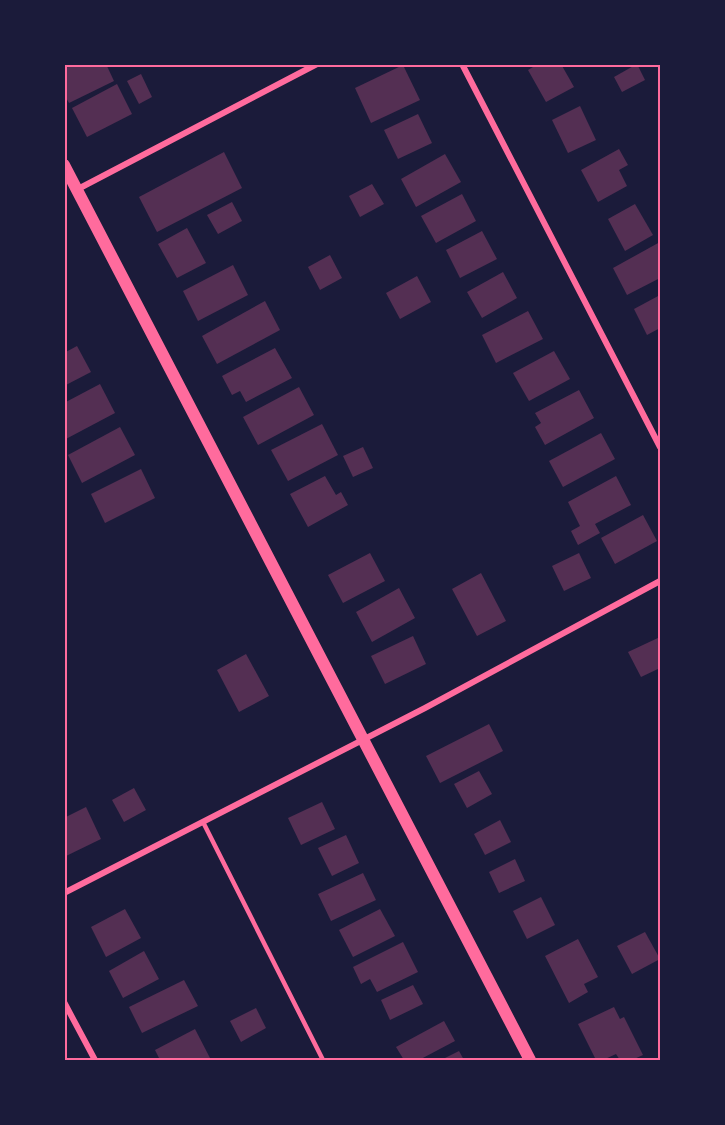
<svg xmlns="http://www.w3.org/2000/svg" width="725" height="1125" font-family="Raleway,sans-serif">
  <style>
    .building { fill: #542f53 }
    .lines { fill: none; stroke-linecap: round; stroke-linejoin: round }
    .service { stroke: #ff6b9d; stroke-width: 4.5 }
    .minor { stroke: #ff6b9d; stroke-width: 6 }
    .secondary { stroke: #ff6b9d; stroke-width: 12 }
    .neatline { fill: none; stroke: #ff6b9d; stroke-width: 2 }
  </style>
  <rect width="100%" height="100%" fill="#1b1b3a"/>
  <g class="building">
    <path d="M 73,64 L 106,64 L 114,81 L 69,103 L 64,94 L 64,69 Z"/>
    <path d="M 538,64 L 561,64 L 574,87 L 546,102 L 528,70 Z"/>
    <path d="M 637,64 L 645,80 L 622,92 L 614,77 Z"/>
    <path d="M 403,65 L 420,100 L 371,123 L 355,88 Z"/>
    <path d="M 141,74 L 152,97 L 139,104 L 127,81 Z"/>
    <path d="M 117,84 L 132,114 L 87,137 L 72,108 Z"/>
    <path d="M 580,106 L 596,140 L 568,153 L 552,120 Z"/>
    <path d="M 418,114 L 432,143 L 398,159 L 384,130 Z"/>
    <path d="M 619,149 L 628,165 L 619,170 L 627,186 L 598,202 L 581,170 Z"/>
    <path d="M 224,152 L 242,188 L 157,232 L 139,197 Z"/>
    <path d="M 445,154 L 461,182 L 416,207 L 401,179 Z"/>
    <path d="M 372,184 L 384,204 L 360,217 L 349,196 Z"/>
    <path d="M 462,194 L 476,221 L 436,243 L 421,216 Z"/>
    <path d="M 232,202 L 242,221 L 218,234 L 207,215 Z"/>
    <path d="M 635,204 L 653,235 L 625,251 L 608,219 Z"/>
    <path d="M 187,228 L 206,263 L 177,278 L 158,244 Z"/>
    <path d="M 482,231 L 497,259 L 460,278 L 446,250 Z"/>
    <path d="M 660,242 L 660,278 L 627,295 L 613,268 Z"/>
    <path d="M 330,255 L 342,278 L 320,290 L 308,267 Z"/>
    <path d="M 233,265 L 248,295 L 198,321 L 183,291 Z"/>
    <path d="M 503,272 L 517,298 L 482,318 L 467,292 Z"/>
    <path d="M 417,276 L 431,302 L 400,319 L 386,293 Z"/>
    <path d="M 660,295 L 660,328 L 647,335 L 634,309 Z"/>
    <path d="M 265,301 L 280,330 L 217,364 L 202,336 Z"/>
    <path d="M 528,311 L 543,339 L 496,363 L 482,335 Z"/>
    <path d="M 77,346 L 91,372 L 64,386 L 64,353 Z"/>
    <path d="M 275,348 L 292,378 L 246,402 L 240,391 L 232,395 L 222,376 Z"/>
    <path d="M 554,351 L 570,379 L 529,401 L 513,373 Z"/>
    <path d="M 100,384 L 115,413 L 64,440 L 64,403 Z"/>
    <path d="M 299,387 L 314,415 L 258,445 L 243,417 Z"/>
    <path d="M 579,390 L 594,418 L 545,445 L 535,427 L 541,423 L 535,413 Z"/>
    <path d="M 322,424 L 338,455 L 288,481 L 271,450 Z"/>
    <path d="M 120,427 L 135,455 L 82,483 L 68,455 Z"/>
    <path d="M 601,433 L 615,459 L 563,487 L 549,461 Z"/>
    <path d="M 363,447 L 373,468 L 353,477 L 343,456 Z"/>
    <path d="M 141,469 L 155,498 L 105,523 L 91,494 Z"/>
    <path d="M 325,476 L 336,495 L 341,492 L 348,505 L 308,527 L 290,494 Z"/>
    <path d="M 616,476 L 631,505 L 595,524 L 600,533 L 578,545 L 571,531 L 580,526 L 568,502 Z"/>
    <path d="M 643,515 L 657,541 L 615,564 L 601,538 Z"/>
    <path d="M 370,553 L 385,581 L 343,603 L 328,575 Z"/>
    <path d="M 579,553 L 591,578 L 564,591 L 552,566 Z"/>
    <path d="M 481,573 L 506,621 L 477,636 L 452,589 Z"/>
    <path d="M 399,588 L 415,618 L 372,642 L 356,612 Z"/>
    <path d="M 413,636 L 426,664 L 385,684 L 371,656 Z"/>
    <path d="M 660,637 L 660,668 L 641,677 L 628,652 Z"/>
    <path d="M 246,654 L 269,696 L 239,712 L 217,670 Z"/>
    <path d="M 489,724 L 503,751 L 440,783 L 426,756 Z"/>
    <path d="M 479,771 L 492,794 L 467,808 L 454,784 Z"/>
    <path d="M 134,788 L 146,810 L 124,822 L 112,800 Z"/>
    <path d="M 322,802 L 335,829 L 301,845 L 288,818 Z"/>
    <path d="M 86,807 L 101,839 L 64,857 L 64,818 Z"/>
    <path d="M 500,820 L 511,842 L 485,855 L 474,834 Z"/>
    <path d="M 346,835 L 359,863 L 332,876 L 318,848 Z"/>
    <path d="M 515,859 L 525,881 L 499,893 L 489,872 Z"/>
    <path d="M 363,873 L 376,900 L 331,921 L 318,894 Z"/>
    <path d="M 541,897 L 555,925 L 527,939 L 513,911 Z"/>
    <path d="M 125,909 L 141,938 L 106,957 L 91,927 Z"/>
    <path d="M 380,909 L 395,936 L 353,957 L 339,930 Z"/>
    <path d="M 645,932 L 660,959 L 632,974 L 617,946 Z"/>
    <path d="M 578,939 L 598,977 L 584,984 L 588,992 L 569,1003 L 545,956 Z"/>
    <path d="M 403,942 L 418,972 L 377,992 L 370,979 L 361,984 L 353,967 Z"/>
    <path d="M 144,951 L 159,979 L 123,998 L 109,971 Z"/>
    <path d="M 184,980 L 198,1006 L 142,1033 L 129,1007 Z"/>
    <path d="M 413,985 L 423,1004 L 390,1020 L 381,1000 Z"/>
    <path d="M 614,1007 L 620,1019 L 624,1017 L 643,1055 L 632,1060 L 620,1060 L 616,1054 L 603,1060 L 596,1060 L 578,1024 Z"/>
    <path d="M 256,1008 L 266,1028 L 241,1042 L 230,1021 Z"/>
    <path d="M 444,1021 L 455,1041 L 419,1060 L 404,1060 L 396,1047 Z"/>
    <path d="M 195,1029 L 210,1058 L 205,1060 L 160,1060 L 155,1050 Z"/>
    <path d="M 459,1051 L 464,1060 L 441,1060 Z"/>
  </g>
  <g class="lines">
    <path class="service" d="M 203,822 L 323,1060"/>
    <g class="minor">
      <path d="M 462,64 L 660,447"/>
      <path d="M 78,189 L 317,64"/>
      <path d="M 64,893 L 425,708 L 660,581"/>
      <path d="M 64,1002 L 95,1060"/>
    </g>
    <path class="secondary" d="M 64,165 L 530,1060"/>
  </g>
  <rect width="725" height="1125" fill="none" stroke="#1b1b3a" stroke-width="132"/>
  <rect x="66" y="66" width="593" height="993" class="neatline"/>
</svg>
